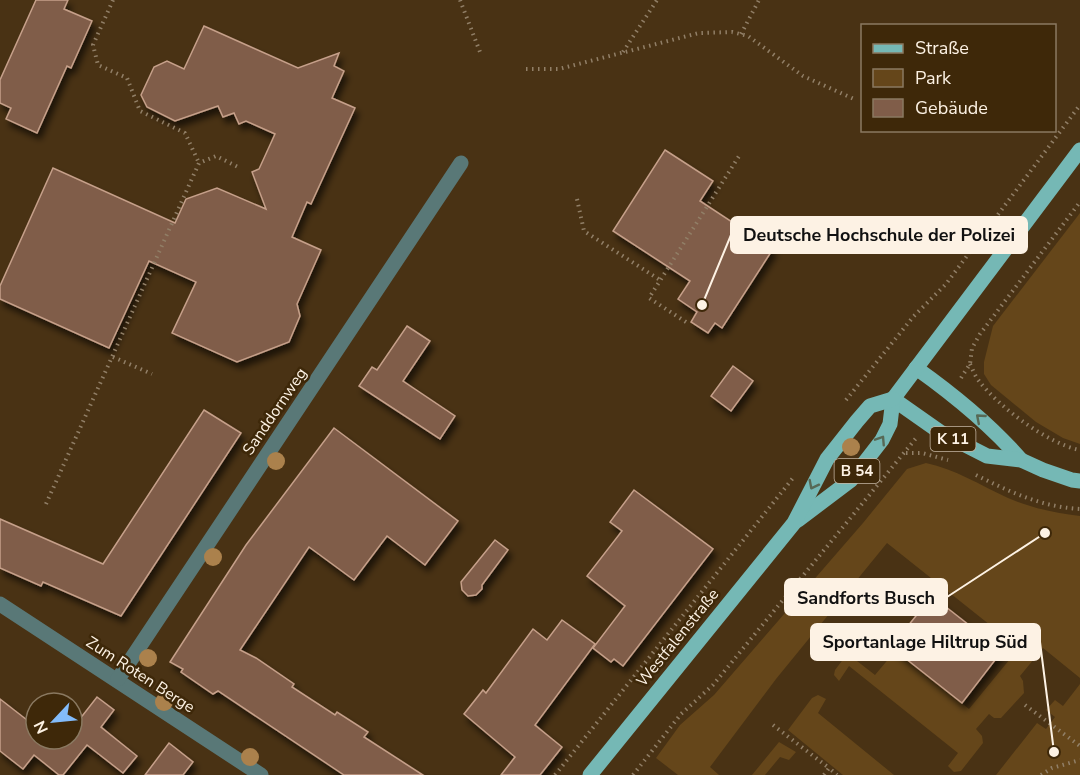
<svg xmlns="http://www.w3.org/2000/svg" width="1080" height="775" font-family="'Nunito Sans',sans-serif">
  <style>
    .green { fill: #65461a }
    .building { fill: #805d49; stroke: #c6a08a; stroke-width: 1.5; filter: url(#shadow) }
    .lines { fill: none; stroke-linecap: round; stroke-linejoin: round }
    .path { stroke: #917f67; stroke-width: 4; stroke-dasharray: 1.5 4.5; stroke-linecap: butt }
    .minor { stroke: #597877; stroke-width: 15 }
    .primary { stroke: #75b8b5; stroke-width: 15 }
    .tree { fill: #ab814c }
    .oneway { stroke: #576956 }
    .labels { text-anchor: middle; stroke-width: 5; stroke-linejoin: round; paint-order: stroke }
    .shield { fill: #3e2809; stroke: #c4b5a2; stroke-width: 1.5 }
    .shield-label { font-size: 15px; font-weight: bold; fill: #fdf2e4 }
    .street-label { font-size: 16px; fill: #fdf2e4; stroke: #3e2809 }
    .leader { fill: none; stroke: #fdf2e4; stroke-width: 2 }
    .callout-dot { fill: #fdf2e4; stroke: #3e2809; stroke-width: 2 }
    .callout { fill: #fdf2e4; stroke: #fdf2e4; stroke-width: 2 }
    .callout-label { font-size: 18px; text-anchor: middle; font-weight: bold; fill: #111 }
  </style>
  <defs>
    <filter id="shadow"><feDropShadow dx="3.5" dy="6" stdDeviation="3" flood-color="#0009"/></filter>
  </defs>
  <rect width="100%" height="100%" fill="#493214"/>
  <g class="green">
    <path d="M 1080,213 L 1080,444 L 1063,438 L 1036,422 L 991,385 L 984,374 L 984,362 L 993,326 Z"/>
    <path d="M 926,463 C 955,469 980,485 1008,498 C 1031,508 1055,513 1080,516 L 1080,678 L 1043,648 L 1020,676 L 1023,681 L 1024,693 L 1001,718 L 994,718 L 989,714 L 976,729 L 982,736 L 983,743 L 961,771 L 954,772 L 948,766 L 958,753 L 849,666 L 839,681 L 834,675 L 835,670 L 854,645 L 860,642 L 865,652 L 857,661 L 875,675 L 896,650 L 969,709 L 1019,648 L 887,543 L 776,679 L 710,767 L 719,775 L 678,775 L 656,758 L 680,725 L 714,695 L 863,523 L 907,469 Z"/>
    <path d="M 1080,684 L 1080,775 L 996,775 L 1037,723 L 1046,729 L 1055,717 L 1046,710 L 1055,700 L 1063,706 Z"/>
    <path d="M 818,695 L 826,699 L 818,713 L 894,775 L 843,775 L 788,730 L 812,698 Z"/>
    <path d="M 779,742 L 796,752 L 789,760 L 780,757 L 765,775 L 752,775 Z"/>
  </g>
  <g class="building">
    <path d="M 36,0 L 68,0 L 64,9 L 92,21 L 71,68 L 67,66 L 37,133 L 6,119 L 11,108 L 0,103 L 0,80 Z"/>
    <path d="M 204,26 L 298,68 L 339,53 L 334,66 L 344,71 L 332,98 L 355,108 L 311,204 L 307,202 L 292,237 L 321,250 L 297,304 L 300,316 L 289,342 L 237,362 L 172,333 L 196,282 L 149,261 L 109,348 L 0,299 L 0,286 L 53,168 L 175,223 L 186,199 L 217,188 L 266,209 L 252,172 L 259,169 L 275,134 L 246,121 L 239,124 L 234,113 L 223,117 L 218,106 L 175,121 L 147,107 L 141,95 L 154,67 L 167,61 L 184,69 Z"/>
    <path d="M 665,150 L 713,181 L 700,201 L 773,249 L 722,328 L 715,323 L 708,333 L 691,322 L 697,312 L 678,299 L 690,281 L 613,231 Z"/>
    <path d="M 407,326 L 430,341 L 403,381 L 455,416 L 440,439 L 359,386 L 372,367 L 377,370 Z"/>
    <path d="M 733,366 L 753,381 L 731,411 L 711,396 Z"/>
    <path d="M 204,410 L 241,433 L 121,616 L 43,582 L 41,586 L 0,568 L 0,519 L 103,564 Z"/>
    <path d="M 334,428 L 458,521 L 425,565 L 387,536 L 354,580 L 309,547 L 240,650 L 256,658 L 294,684 L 292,687 L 335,715 L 337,712 L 368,732 L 364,737 L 423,775 L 344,775 L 218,691 L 213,694 L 181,672 L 183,669 L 170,662 L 246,545 Z"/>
    <path d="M 634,490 L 713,549 L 623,666 L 614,659 L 611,662 L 593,648 L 625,606 L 587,576 L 622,531 L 610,522 Z"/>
    <path d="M 495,540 L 508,550 L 482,585 L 482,589 L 476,595 L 468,596 L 462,590 L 461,582 Z"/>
    <path d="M 932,596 L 1002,651 L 962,703 L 891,647 Z"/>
    <path d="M 562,620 L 595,644 L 535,725 L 562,747 L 540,775 L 501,775 L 515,757 L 464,714 L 483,690 L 486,693 L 533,629 L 547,640 Z"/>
    <path d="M 97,697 L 114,710 L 101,727 L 137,756 L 123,773 L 87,745 L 63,775 L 59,775 L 34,755 L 23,769 L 0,751 L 0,699 L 36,727 L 36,739 L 50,739 L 59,746 L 64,739 L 72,739 L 72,729 Z"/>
    <path d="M 169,743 L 193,762 L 183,775 L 145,775 Z"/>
  </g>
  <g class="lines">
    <g class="path">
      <path d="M 113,0 L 93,45 L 98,65 L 127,78 L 140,111 L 185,133 L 199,163"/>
      <path d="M 460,0 L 480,52"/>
      <path d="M 741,34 L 759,0"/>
      <path d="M 623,52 L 657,0"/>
      <path d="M 526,69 L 559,69 L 699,33 L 732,32 L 748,36 L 803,76 L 854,99"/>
      <path d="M 577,199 L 584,231 L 660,280"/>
      <path d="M 686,322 L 649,298 L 741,153"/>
      <path d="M 113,357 L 152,374"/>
      <path d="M 970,364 C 973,370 975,376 979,381 C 999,407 1048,444 1080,450"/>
      <path d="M 961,378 L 970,364 L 972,348 L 980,334 L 1080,202"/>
      <path d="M 846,400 L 913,317 L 946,284 L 1080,105"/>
      <path d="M 906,453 L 922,453 L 948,460"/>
      <path d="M 976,475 C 1010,492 1042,507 1080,509"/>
      <path d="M 46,504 L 199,163 L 216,156 L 240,168"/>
      <path d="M 1025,705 L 1080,746"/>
      <path d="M 773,725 L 829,768"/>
      <path d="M 555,775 L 793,478"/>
      <path d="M 633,775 L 681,714 L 713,685 L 917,437"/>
      <path d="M 824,775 L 829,768 L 837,775"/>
      <path d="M 1041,775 L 1052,768 L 1080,760"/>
    </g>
    <g class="minor">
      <path d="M 0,604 L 261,775"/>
      <path d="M 118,679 L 461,163"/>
    </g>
    <g class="primary">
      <path d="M 916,368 C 954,395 990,424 1021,460"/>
      <path d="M 893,399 L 940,432 L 987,456 L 1021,460 L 1043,470 L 1072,480 L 1080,481"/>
      <path d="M 798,520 L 851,480 L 882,440 L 890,424 L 893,399 L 1080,150"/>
      <path d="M 590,775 L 794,523 L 827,459 L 857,421 L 870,406 L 893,399"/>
    </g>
  </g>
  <g class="tree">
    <circle cx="851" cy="447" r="9"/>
    <circle cx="276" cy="461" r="9"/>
    <circle cx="213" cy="557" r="9"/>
    <circle cx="148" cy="658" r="9"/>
    <circle cx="164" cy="702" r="9"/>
    <circle cx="250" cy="757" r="9"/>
  </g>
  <defs><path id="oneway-chevron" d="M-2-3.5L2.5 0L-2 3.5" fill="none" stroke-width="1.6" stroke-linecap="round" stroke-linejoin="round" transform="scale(1.5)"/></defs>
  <g class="oneway">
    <use href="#oneway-chevron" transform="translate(980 418) rotate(-139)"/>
    <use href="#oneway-chevron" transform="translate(881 440) rotate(-57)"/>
    <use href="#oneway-chevron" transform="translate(813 485) rotate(117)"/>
  </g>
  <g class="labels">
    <g class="shield">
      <rect x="930.5" y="427" width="45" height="24" rx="4.5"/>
      <rect x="834.5" y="459" width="45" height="24" rx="4.5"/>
    </g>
    <g class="shield-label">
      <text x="953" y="444">K 11</text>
      <text x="857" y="476">B 54</text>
    </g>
    <g class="street-label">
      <text transform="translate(274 411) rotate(-56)" y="6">Sanddornweg</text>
      <text transform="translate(677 637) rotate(-51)" y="6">Westfalenstraße</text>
      <text transform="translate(141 674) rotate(33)" y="6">Zum Roten Berge</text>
    </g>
  </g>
  <path class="leader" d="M702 305L731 235M1045 533L947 597M1054 752L1040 642"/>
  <g class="callout-dot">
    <circle cx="702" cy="305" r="6"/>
    <circle cx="1045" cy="533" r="6"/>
    <circle cx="1054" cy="752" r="6"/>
  </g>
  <g class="callout">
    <rect x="731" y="217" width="296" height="36" rx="6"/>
    <rect x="785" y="579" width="162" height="36" rx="6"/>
    <rect x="811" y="624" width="229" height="36" rx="6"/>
  </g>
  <g class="callout-label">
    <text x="879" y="241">Deutsche Hochschule der Polizei</text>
    <text x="866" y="604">Sandforts Busch</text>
    <text x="925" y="648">Sportanlage Hiltrup Süd</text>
  </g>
  <rect x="861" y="24" width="195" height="108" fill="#3e2809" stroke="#8a7961" stroke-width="1.5"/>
  <rect x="873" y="44" width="30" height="9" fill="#75b8b5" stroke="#8a7961" stroke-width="1.5"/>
  <text x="915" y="54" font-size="18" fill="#fdf2e4">Straße</text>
  <rect x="873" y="69" width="30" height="18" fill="#65461a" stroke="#8a7961" stroke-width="1.5"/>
  <text x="915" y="84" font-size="18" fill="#fdf2e4">Park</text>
  <rect x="873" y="99" width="30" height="18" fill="#805d49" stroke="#8a7961" stroke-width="1.5"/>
  <text x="915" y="114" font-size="18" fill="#fdf2e4">Gebäude</text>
  <g transform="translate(54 721) rotate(244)"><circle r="28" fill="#3e2809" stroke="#8a7961" stroke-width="1.5"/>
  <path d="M0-4.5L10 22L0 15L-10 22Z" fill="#83bcfb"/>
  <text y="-9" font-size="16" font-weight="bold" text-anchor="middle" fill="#fdf2e4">N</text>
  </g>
</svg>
